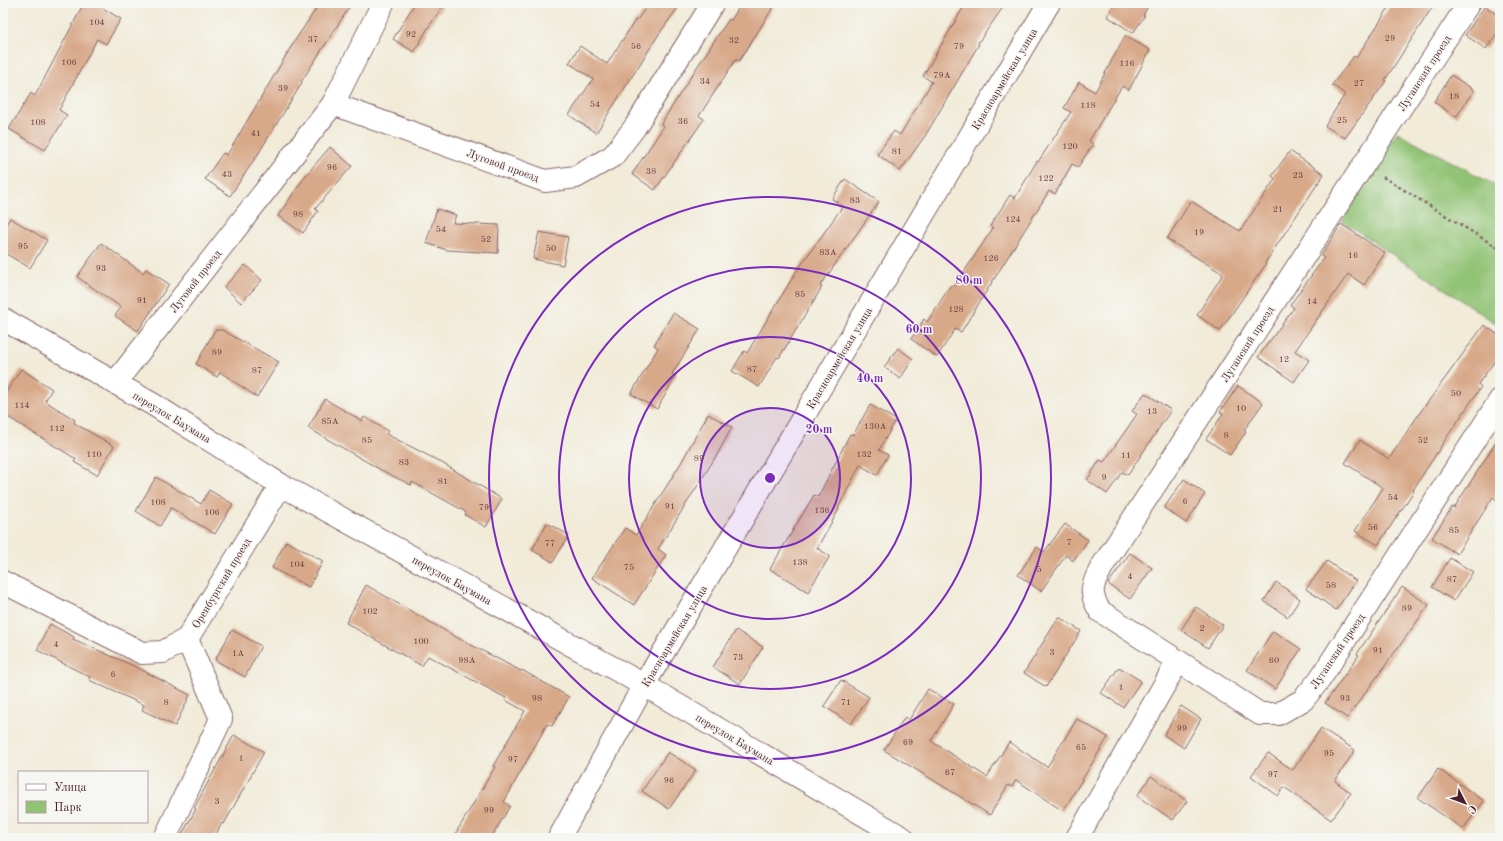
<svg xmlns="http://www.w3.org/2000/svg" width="1503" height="841" font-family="'Old Standard TT',serif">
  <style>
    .green { fill: #91c374; stroke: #6e7150 }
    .building { fill: #d8a989 }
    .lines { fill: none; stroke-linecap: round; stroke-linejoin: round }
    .street-casing { stroke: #846668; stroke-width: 24 }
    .secondary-casing { stroke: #846668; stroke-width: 24 }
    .path { stroke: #846668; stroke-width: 2.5; stroke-dasharray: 3 3; stroke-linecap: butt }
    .street { stroke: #fff; stroke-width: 22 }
    .secondary { stroke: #fff; stroke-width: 22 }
    .ring { fill: none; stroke: #7b2cbf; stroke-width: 2 }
    .labels { text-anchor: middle; stroke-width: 3; stroke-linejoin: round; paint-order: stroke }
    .number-label { font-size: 9px; fill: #6e4242 }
    .street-label { font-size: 11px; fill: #4a1f2b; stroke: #f6f6f2 }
    .centre { fill: #7b2cbf; stroke: #f6f6f2; stroke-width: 2 }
    .ring-label { font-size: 12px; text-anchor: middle; font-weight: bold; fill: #7b2cbf; stroke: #f6f6f2; stroke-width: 3; stroke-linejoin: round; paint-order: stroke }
  </style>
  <rect width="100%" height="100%" fill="#f6f6f2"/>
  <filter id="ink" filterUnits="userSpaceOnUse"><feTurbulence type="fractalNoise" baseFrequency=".025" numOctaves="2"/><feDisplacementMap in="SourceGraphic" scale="8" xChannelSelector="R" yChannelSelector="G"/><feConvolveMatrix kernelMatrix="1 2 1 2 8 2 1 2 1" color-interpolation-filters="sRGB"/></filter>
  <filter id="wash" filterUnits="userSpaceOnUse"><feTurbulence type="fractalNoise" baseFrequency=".012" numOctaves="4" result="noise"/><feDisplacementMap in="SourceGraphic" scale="16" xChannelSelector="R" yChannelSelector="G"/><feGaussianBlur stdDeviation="0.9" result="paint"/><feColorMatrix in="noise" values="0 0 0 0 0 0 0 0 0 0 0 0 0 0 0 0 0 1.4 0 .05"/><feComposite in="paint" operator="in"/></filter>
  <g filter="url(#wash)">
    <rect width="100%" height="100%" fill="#f1ebd8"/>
    <path class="green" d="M 1397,132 L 1500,188 L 1500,326 L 1342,221 Z"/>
    <g id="blocks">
      <g class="building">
        <path d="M 84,3 L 94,3 L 121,19 L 106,44 L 97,39 L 59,110 L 67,115 L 45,150 L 9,129 L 31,93 L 35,96 Z"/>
        <path d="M 320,3 L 352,3 L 301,82 L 302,83 L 258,154 L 230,196 L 205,179 L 223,153 L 227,155 L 294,42 Z"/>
        <path d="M 415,3 L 445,3 L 428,28 L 414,52 L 393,39 Z"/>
        <path d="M 649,3 L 681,3 L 659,34 L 596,133 L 569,115 L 593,79 L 569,63 L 580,46 L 607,64 L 636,19 L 637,20 Z"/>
        <path d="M 742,3 L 776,3 L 739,61 L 736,59 L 699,116 L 704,119 L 655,190 L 632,174 L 664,126 L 661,124 L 699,64 L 729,19 L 731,20 Z"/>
        <path d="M 966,3 L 1006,3 L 978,43 L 979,44 L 925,136 L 900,171 L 877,154 L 894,131 L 900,135 L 932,82 L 923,76 Z"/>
        <path d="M 1116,3 L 1150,3 L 1143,15 L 1145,15 L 1133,33 L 1107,16 Z"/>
        <path d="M 1392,3 L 1435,3 L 1385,80 L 1386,81 L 1345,138 L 1325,126 L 1345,94 L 1332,85 L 1354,56 L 1356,58 Z"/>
        <path d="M 1485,6 L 1500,17 L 1500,29 L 1486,49 L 1465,35 Z"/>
        <path d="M 1125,36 L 1150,50 L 1129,90 L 1122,86 L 1089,141 L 1093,144 L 1078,167 L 1072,164 L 1055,194 L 1049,191 L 961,332 L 955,329 L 937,357 L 911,339 L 924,319 L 927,322 L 951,285 L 954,287 L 993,228 L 990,226 L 1010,195 L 1015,198 L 1037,161 L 1038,162 L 1071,112 L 1064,108 L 1079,82 L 1095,92 Z"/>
        <path d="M 1451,75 L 1474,90 L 1456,117 L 1434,102 Z"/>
        <path d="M 330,147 L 352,166 L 315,209 L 318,211 L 303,233 L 278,216 L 306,175 Z"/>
        <path d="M 1290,151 L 1324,174 L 1265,263 L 1266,264 L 1220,331 L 1197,315 L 1223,274 L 1167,239 L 1191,201 L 1240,231 L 1275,179 L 1272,176 Z"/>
        <path d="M 845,179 L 879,202 L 820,286 L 822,287 L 779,358 L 777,357 L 759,387 L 732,371 L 744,351 L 747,353 L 796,272 L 843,206 L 832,199 Z"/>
        <path d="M 437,209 L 456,215 L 453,223 L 499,225 L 498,253 L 447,250 L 426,243 Z"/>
        <path d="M 10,218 L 47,240 L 30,268 L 3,252 L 3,229 Z"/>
        <path d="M 1341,224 L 1385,253 L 1364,285 L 1348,274 L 1295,351 L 1309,360 L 1294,382 L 1258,357 L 1294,308 L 1290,305 L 1324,258 L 1321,256 Z"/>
        <path d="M 539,232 L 568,237 L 563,265 L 533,259 Z"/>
        <path d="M 101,243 L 143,273 L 146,269 L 169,284 L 138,331 L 115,316 L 121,307 L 77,277 Z"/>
        <path d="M 245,265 L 262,280 L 241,303 L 224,287 Z"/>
        <path d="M 673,313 L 700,329 L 672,374 L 676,376 L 657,409 L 631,394 L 658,348 L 654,345 Z"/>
        <path d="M 1484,325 L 1500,336 L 1500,354 L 1478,384 L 1481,387 L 1449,434 L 1413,490 L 1414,491 L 1378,545 L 1355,531 L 1383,488 L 1345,463 L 1360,440 L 1389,459 L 1419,414 Z"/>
        <path d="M 215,330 L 222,330 L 279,362 L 257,397 L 220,372 L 217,377 L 196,364 Z"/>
        <path d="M 898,348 L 913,359 L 900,379 L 884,367 Z"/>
        <path d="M 21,369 L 52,389 L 45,401 L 75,420 L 74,423 L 114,446 L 97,475 L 74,462 L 76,459 L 3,414 L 3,397 Z"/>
        <path d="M 1238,386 L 1263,403 L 1244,430 L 1246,432 L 1230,455 L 1206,439 L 1223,414 L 1220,412 Z"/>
        <path d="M 1145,393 L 1171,410 L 1128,475 L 1122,472 L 1107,494 L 1087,480 L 1100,460 L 1104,462 L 1137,414 L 1132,411 Z"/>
        <path d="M 325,399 L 362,421 L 364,417 L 388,431 L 386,434 L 437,460 L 502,499 L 486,527 L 465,515 L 466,512 L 412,482 L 411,485 L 381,470 L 308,428 Z"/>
        <path d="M 870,405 L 896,420 L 879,450 L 888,455 L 877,475 L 860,465 L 838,508 L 839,509 L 817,548 L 830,556 L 808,592 L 770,569 L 814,495 L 818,497 L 850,434 L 853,435 Z"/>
        <path d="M 708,414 L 732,427 L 718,453 L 658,549 L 666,555 L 634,605 L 592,578 L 625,528 L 636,535 L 681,463 Z"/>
        <path d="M 1500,436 L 1500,502 L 1493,497 L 1457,554 L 1432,538 L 1452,507 L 1454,508 Z"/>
        <path d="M 156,477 L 201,504 L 209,490 L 233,504 L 215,534 L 171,508 L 160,526 L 136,511 Z"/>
        <path d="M 1184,479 L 1205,494 L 1186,523 L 1164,508 Z"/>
        <path d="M 547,523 L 569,535 L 553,562 L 532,550 Z"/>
        <path d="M 1065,524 L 1088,540 L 1073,561 L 1066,555 L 1041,591 L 1018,575 L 1037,547 L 1044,552 Z"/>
        <path d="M 286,541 L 323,561 L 309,587 L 272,568 Z"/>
        <path d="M 1130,553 L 1152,568 L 1130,599 L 1108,584 Z"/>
        <path d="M 1450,558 L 1473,572 L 1454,601 L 1432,587 Z"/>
        <path d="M 1327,561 L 1356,581 L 1336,610 L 1306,589 Z"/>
        <path d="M 1276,582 L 1300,599 L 1288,617 L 1264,601 Z"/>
        <path d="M 366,585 L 454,636 L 521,671 L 522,670 L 569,697 L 552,726 L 547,724 L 504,802 L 510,806 L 491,838 L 453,838 L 495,767 L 493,766 L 525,711 L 505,700 L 506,698 L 428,656 L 422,666 L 346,623 Z"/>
        <path d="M 1402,587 L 1429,605 L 1347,718 L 1325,703 L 1359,655 L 1357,654 Z"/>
        <path d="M 1196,607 L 1223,625 L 1208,648 L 1181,630 Z"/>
        <path d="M 1059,617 L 1081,631 L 1046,687 L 1024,673 Z"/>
        <path d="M 50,624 L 74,637 L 73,639 L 138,668 L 190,695 L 175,726 L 142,710 L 144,705 L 89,680 L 90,677 L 37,650 Z"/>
        <path d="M 232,630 L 261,646 L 245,677 L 215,660 Z"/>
        <path d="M 736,630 L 763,647 L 740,684 L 713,667 Z"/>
        <path d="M 1273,631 L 1301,649 L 1275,689 L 1247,670 Z"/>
        <path d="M 1119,667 L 1141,681 L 1123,707 L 1101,693 Z"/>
        <path d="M 841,680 L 869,697 L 851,724 L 824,706 Z"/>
        <path d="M 928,689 L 954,704 L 931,741 L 987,777 L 1009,742 L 1047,767 L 1077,719 L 1108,737 L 1063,811 L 1016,780 L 1012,787 L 1008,785 L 990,815 L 884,750 L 905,717 L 909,720 Z"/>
        <path d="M 1181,706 L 1201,719 L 1184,748 L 1164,735 Z"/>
        <path d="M 1321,728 L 1355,750 L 1335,781 L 1351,793 L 1331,820 L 1284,787 L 1278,796 L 1251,776 L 1268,753 L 1293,770 Z"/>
        <path d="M 234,735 L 264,752 L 224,824 L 222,823 L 214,838 L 180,838 L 196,809 L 194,808 Z"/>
        <path d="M 668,752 L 696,770 L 669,809 L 642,791 Z"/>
        <path d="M 1438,769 L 1484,801 L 1463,829 L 1418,798 Z"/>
        <path d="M 1151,776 L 1187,801 L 1173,820 L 1137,796 Z"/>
      </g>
    </g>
  </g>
  <g filter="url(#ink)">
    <use href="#blocks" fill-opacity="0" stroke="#846668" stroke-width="1"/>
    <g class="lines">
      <g class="street-casing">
        <g id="street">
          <path d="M 333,104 L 383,3"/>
          <path d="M 115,383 L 333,104 L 545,181 L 576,177 L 613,156 L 635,127 L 713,3"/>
          <path d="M 3,582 L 142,653 L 163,652 L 187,639"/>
          <path d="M 1178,661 L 1260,714 L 1278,714 L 1303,700 L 1320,679 L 1500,400"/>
          <path d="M 165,838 L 221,719 L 187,639 L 281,485"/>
          <path d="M 559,838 L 644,685 L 1049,3"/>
          <path d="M 1077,838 L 1178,661 L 1100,611 C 1088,592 1092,585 1103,565 L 1469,3"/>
        </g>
      </g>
      <g class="secondary-casing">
        <path id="secondary" d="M 3,319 L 154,405 L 281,485 L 644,685 L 903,838"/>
      </g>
      <path class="path" d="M 1383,177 L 1500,249"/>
      <use href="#street" class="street"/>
      <use href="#secondary" class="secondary"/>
    </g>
  </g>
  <circle cx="770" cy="478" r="70" fill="#7b2cbf" fill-opacity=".12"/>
  <g class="ring">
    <circle cx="770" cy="478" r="70"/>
    <circle cx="770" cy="478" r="141"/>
    <circle cx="770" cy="478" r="211"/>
    <circle cx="770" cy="478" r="281"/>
  </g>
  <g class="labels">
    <g class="number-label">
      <text x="97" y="25">104</text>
      <text x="411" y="37">92</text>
      <text x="1390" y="41">29</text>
      <text x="313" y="42">37</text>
      <text x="734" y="43">32</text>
      <text x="636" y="49">56</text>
      <text x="959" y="49">79</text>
      <text x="69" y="65">106</text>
      <text x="1127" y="66">116</text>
      <text x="942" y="78">79А</text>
      <text x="705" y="84">34</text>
      <text x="1359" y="86">27</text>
      <text x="283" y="91">39</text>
      <text x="1454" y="99">18</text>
      <text x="595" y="107">54</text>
      <text x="1088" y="108">118</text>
      <text x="1342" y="123">25</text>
      <text x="683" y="124">36</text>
      <text x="38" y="125">108</text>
      <text x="256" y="136">41</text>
      <text x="1070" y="149">120</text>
      <text x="897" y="154">81</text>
      <text x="332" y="170">96</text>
      <text x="651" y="174">38</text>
      <text x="227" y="177">43</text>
      <text x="1298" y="178">23</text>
      <text x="1046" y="181">122</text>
      <text x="855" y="203">83</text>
      <text x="1278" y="212">21</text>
      <text x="298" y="217">98</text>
      <text x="1013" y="222">124</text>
      <text x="441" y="232">54</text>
      <text x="1199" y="235">19</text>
      <text x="486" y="242">52</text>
      <text x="23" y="249">95</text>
      <text x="551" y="251">50</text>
      <text x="828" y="255">83А</text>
      <text x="1353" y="258">16</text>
      <text x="991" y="261">126</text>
      <text x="101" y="271">93</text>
      <text x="800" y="297">85</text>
      <text x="142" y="303">91</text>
      <text x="1312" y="304">14</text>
      <text x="956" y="312">128</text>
      <text x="217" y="355">89</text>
      <text x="1284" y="362">12</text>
      <text x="752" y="372">87</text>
      <text x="257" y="373">87</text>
      <text x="1456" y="396">50</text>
      <text x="22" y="408">114</text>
      <text x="1241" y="411">10</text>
      <text x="1152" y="414">13</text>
      <text x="330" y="424">85А</text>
      <text x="875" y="429">130А</text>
      <text x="57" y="431">112</text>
      <text x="1226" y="438">8</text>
      <text x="367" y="443">85</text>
      <text x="1423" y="443">52</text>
      <text x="94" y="457">110</text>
      <text x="864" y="457">132</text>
      <text x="1126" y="458">11</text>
      <text x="699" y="461">89</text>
      <text x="404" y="465">83</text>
      <text x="1104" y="480">9</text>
      <text x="443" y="484">81</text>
      <text x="1393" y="500">54</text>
      <text x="1185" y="504">6</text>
      <text x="158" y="505">108</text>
      <text x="670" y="509">91</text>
      <text x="484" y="510">79</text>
      <text x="822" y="513">136</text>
      <text x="212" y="515">106</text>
      <text x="1373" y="530">56</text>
      <text x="1454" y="533">85</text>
      <text x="1069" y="545">7</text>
      <text x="550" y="546">77</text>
      <text x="800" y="565">138</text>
      <text x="297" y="567">104</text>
      <text x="629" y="570">75</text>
      <text x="1039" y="572">5</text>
      <text x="1130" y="579">4</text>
      <text x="1452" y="582">87</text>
      <text x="1331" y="588">58</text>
      <text x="1407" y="611">89</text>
      <text x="370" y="614">102</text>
      <text x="1202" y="631">2</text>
      <text x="421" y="644">100</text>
      <text x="56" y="647">4</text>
      <text x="1378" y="653">91</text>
      <text x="1052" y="655">3</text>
      <text x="238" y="656">1А</text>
      <text x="738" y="660">73</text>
      <text x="467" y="663">98А</text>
      <text x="1274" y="663">60</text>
      <text x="113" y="677">6</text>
      <text x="1121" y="690">1</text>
      <text x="537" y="701">98</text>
      <text x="1345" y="701">93</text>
      <text x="166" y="705">8</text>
      <text x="846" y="705">71</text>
      <text x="1182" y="731">99</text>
      <text x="908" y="745">69</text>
      <text x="1081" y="750">65</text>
      <text x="1329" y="756">95</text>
      <text x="241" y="761">1</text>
      <text x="513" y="762">97</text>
      <text x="950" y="775">67</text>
      <text x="1273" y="777">97</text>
      <text x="669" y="783">96</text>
      <text x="217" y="804">3</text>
      <text x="489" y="813">99</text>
    </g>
    <g class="street-label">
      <text transform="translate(1424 73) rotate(-57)" y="4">Луганский проезд</text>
      <text transform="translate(1004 79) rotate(-59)" y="4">Красноармейская улица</text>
      <text transform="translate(503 165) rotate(20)" y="4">Луговой проезд</text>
      <text transform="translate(195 281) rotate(-52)" y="4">Луговой проезд</text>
      <text transform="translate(1247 344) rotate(-57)" y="4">Луганский проезд</text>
      <text transform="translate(839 358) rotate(-59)" y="4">Красноармейская улица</text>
      <text transform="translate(172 417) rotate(31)" y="4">переулок Баумана</text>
      <text transform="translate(452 580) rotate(29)" y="4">переулок Баумана</text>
      <text transform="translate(221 583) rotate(-59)" y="4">Оренбургский проезд</text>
      <text transform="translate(674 636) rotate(-59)" y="4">Красноармейская улица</text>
      <text transform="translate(1337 651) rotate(-56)" y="4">Луганский проезд</text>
      <text transform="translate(735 739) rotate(31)" y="4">переулок Баумана</text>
    </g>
  </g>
  <circle cx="770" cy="478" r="6" class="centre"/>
  <g class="ring-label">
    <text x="969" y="284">80 m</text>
    <text x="919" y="333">60 m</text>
    <text x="870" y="382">40 m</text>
    <text x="819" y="433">20 m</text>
  </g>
  <rect width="1503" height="841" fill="none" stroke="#f6f6f2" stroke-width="16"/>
  <rect x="18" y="771" width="130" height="52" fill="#f6f6f2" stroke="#b1a0a2"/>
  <rect x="26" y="784" width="20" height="6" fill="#ffffff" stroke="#b1a0a2"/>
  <text x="54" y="791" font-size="12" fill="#4a1f2b">Улица</text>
  <rect x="26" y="801" width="20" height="12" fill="#91c374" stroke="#b1a0a2"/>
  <text x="54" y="811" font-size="12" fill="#4a1f2b">Парк</text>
  <g transform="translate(1465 803) rotate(132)" stroke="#f6f6f2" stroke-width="3" paint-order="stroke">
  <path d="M0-3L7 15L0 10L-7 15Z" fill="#4a1f2b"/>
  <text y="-6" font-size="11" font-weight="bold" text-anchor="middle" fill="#4a1f2b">С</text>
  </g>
</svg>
